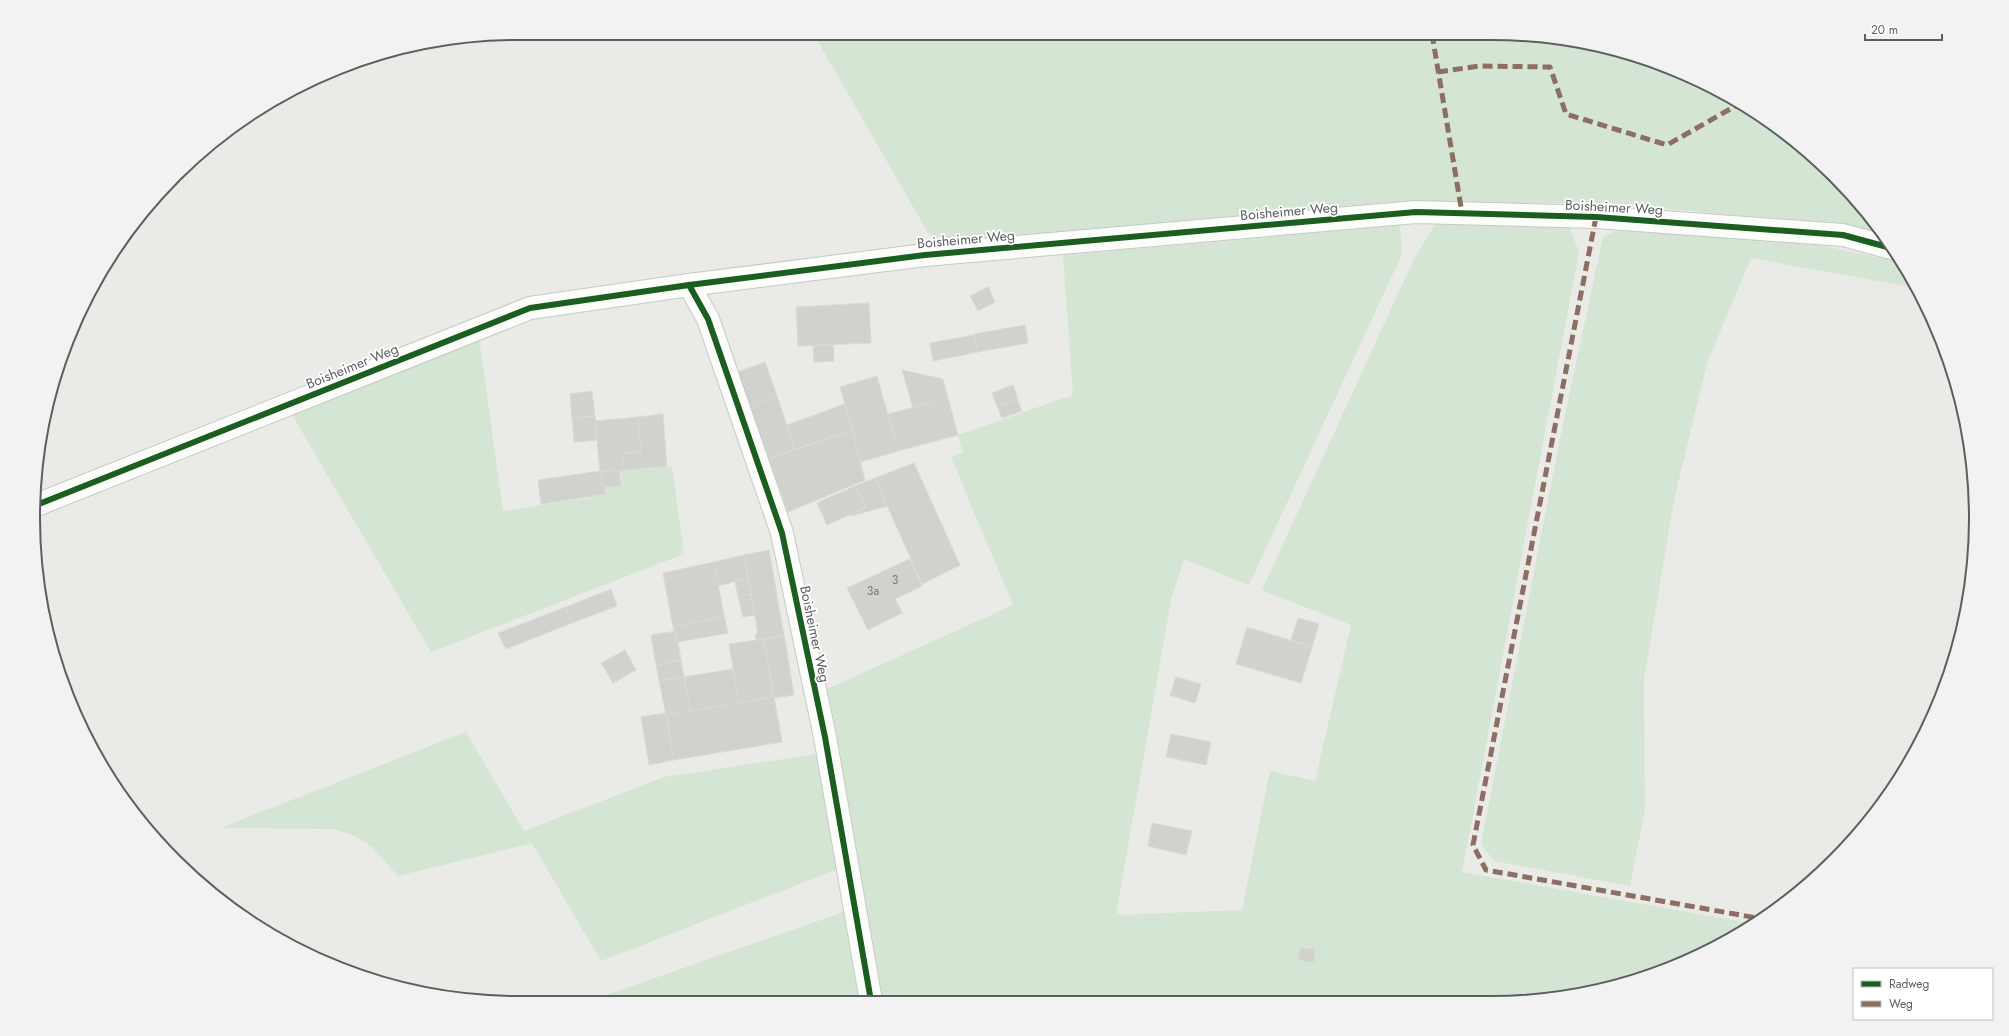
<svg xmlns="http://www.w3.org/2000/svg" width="2009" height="1036" font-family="Jost,sans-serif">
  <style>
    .green { fill: #d5e5d4 }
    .building { fill: #d1d1ce; stroke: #dad9d5 }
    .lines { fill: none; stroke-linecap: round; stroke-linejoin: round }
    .street-casing { stroke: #c8c8c7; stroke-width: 24 }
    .street { stroke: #fcfcfb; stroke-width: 22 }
    .quiet { stroke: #8d6e63; stroke-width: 5; stroke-dasharray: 10 5; stroke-linecap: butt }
    .cycleway-casing { stroke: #fff; stroke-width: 8 }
    .cycleway { stroke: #1b5e20; stroke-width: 6 }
    .labels { text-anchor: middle; stroke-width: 3.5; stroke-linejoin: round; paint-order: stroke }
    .number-label { font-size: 12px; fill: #7a7c7e }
    .street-label { font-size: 14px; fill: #5c5e62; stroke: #fff }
    .rim { fill: none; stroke: #5c5e62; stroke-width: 2 }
  </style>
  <rect width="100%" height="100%" fill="#eaeae6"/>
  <g class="green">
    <path d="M 813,33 L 1522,34 L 1617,50 L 1706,83 L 1786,133 L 1856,198 L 1882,235 L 1840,226 L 1612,203 L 1416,203 L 955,241 L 938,240 L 927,231 Z"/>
    <path d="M 1400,222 L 1402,254 L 1249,585 L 1184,559 L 1171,600 L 1116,915 L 1242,910 L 1270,771 L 1315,781 L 1351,625 L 1262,590 L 1414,259 L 1435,225 L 1533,223 L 1569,226 L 1579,252 L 1462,872 L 1755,924 L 1676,966 L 1555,999 L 880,1001 L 825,690 L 1013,605 L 951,457 L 963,453 L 958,435 L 1073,395 L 1063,255 L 1240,240 Z"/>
    <path d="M 1615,231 L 1754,238 L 1819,245 L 1901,262 L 1911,276 L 1917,288 L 1751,258 L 1707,363 L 1674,500 L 1644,680 L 1645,809 L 1630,886 L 1494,861 L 1481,844 L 1560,438 L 1603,237 Z"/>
    <path d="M 479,337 L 503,511 L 606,495 L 605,487 L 621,486 L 620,470 L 672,466 L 684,554 L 431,652 L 291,413 Z"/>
    <path d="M 466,732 L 524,831 L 664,777 L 818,754 L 838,869 L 601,961 L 532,843 L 398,876 L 371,846 L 355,836 L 334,829 L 220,828 Z"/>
    <path d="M 846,911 L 861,1001 L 586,1002 Z"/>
  </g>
  <g class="building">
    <path d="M 988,287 L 995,302 L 978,311 L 970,296 Z"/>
    <path d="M 869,303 L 871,343 L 798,346 L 796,307 Z"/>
    <path d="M 1025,325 L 1028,343 L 978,352 L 974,334 Z"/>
    <path d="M 974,335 L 978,352 L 933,361 L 930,343 Z"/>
    <path d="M 833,345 L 834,361 L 814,362 L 813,346 Z"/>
    <path d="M 765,362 L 777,396 L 750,405 L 738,372 Z"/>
    <path d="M 902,370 L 943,379 L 948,398 L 913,408 Z"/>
    <path d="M 877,376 L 898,451 L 861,462 L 840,387 Z"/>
    <path d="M 1013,385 L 1018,399 L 997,406 L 992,393 Z"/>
    <path d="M 592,391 L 595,416 L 572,418 L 570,394 Z"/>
    <path d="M 777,396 L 795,449 L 769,459 L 750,405 Z"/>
    <path d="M 948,398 L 958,435 L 898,451 L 888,414 Z"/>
    <path d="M 1017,399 L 1022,411 L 1002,418 L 997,406 Z"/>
    <path d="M 845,404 L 852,430 L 795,449 L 787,425 Z"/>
    <path d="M 663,414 L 667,466 L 624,470 L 623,453 L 641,452 L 638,417 Z"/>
    <path d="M 595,416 L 597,440 L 574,442 L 572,418 Z"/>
    <path d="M 638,417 L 641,452 L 623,453 L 624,470 L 600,472 L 595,421 Z"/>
    <path d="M 852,430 L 865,480 L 788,512 L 769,459 Z"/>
    <path d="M 914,463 L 960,565 L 922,584 L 875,478 Z"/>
    <path d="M 619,470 L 621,486 L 604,487 L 600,472 Z"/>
    <path d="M 600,471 L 606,494 L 541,504 L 538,480 Z"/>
    <path d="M 875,478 L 887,506 L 851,516 L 851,514 L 866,507 L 855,486 Z"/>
    <path d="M 855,486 L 866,507 L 827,525 L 817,503 Z"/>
    <path d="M 769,550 L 784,635 L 756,640 L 755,634 L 758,633 L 744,555 Z"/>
    <path d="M 744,555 L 748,578 L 718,586 L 714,562 Z"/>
    <path d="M 910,559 L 922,586 L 895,599 L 902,613 L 868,630 L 847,588 Z"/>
    <path d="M 714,562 L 724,616 L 673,627 L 663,573 Z"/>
    <path d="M 748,578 L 751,594 L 738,596 L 735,582 Z"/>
    <path d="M 611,589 L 617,606 L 572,623 L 566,607 Z"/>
    <path d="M 751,594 L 754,615 L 743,617 L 738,596 Z"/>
    <path d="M 566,607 L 572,623 L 506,649 L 498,633 Z"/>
    <path d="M 724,616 L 728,633 L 678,642 L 673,627 Z"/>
    <path d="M 1298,618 L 1319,624 L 1312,647 L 1291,640 Z"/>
    <path d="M 1247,627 L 1312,647 L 1301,683 L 1236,664 Z"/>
    <path d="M 676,631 L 681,660 L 656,665 L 651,635 Z"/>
    <path d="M 784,635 L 794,695 L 774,698 L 764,639 Z"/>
    <path d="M 764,639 L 774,697 L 739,703 L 729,644 Z"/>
    <path d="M 625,650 L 636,670 L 613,683 L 601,663 Z"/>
    <path d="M 681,660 L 684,677 L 659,681 L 656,665 Z"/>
    <path d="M 733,669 L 739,703 L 690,711 L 684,677 Z"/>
    <path d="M 684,677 L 690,711 L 666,715 L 659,681 Z"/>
    <path d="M 1176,677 L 1201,684 L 1195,703 L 1170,695 Z"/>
    <path d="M 774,697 L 782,742 L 674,760 L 666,715 Z"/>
    <path d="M 665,713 L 674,760 L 649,765 L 641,717 Z"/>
    <path d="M 1171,734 L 1211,742 L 1206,765 L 1166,757 Z"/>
    <path d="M 1152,823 L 1192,831 L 1186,855 L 1148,846 Z"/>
    <path d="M 1300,948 L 1315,949 L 1314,962 L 1298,960 Z"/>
  </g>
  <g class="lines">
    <g class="street-casing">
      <g id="street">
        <path d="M 689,285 L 708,319 L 782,533 L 825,737 L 871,1001"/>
        <path d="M 34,506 L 530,308 L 689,285 L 925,255 L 1416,212 L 1596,217 L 1843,235 L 1891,248"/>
      </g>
    </g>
    <use href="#street" class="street"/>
    <g class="quiet">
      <path d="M 1432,34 L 1462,213"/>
      <path d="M 1438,72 L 1479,66 L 1550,67 L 1566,114 L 1667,145 L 1739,104"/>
      <path d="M 1596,217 L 1473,845 L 1486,870 L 1763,919"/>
    </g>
    <g class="cycleway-casing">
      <g id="cycleway">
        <path d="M 689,285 L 708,319 L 782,533 L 825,737 L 871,1001"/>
        <path d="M 34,506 L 530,308 L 689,285 L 925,255 L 1416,212 L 1596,217 L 1843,235 L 1891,248"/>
      </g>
    </g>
    <use href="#cycleway" class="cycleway"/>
  </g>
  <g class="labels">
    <g class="number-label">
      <text x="895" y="584">3</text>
      <text x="873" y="595">3a</text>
    </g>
    <g class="street-label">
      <text transform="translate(1614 207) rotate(3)" y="5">Boisheimer Weg</text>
      <text transform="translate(1289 211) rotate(-5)" y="5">Boisheimer Weg</text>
      <text transform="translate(966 239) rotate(-5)" y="5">Boisheimer Weg</text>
      <text transform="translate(352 366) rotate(-22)" y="5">Boisheimer Weg</text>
      <text transform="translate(815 634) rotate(78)" y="5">Boisheimer Weg</text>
    </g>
  </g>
  <path d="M0 0H2009V1036H0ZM518 40H1491A478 478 0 0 1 1969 518V518A478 478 0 0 1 1491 996H518A478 478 0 0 1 40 518V518A478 478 0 0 1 518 40Z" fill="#f2f2f2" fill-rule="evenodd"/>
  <path class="rim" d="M518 40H1491A478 478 0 0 1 1969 518V518A478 478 0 0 1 1491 996H518A478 478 0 0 1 40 518V518A478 478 0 0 1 518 40Z"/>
  <rect x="1853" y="968" width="140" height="52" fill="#ffffff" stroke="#bebfc0"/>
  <rect x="1861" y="981" width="20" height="6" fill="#1b5e20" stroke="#bebfc0"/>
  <text x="1889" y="988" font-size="12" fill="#5c5e62">Radweg</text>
  <rect x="1861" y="1001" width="20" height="6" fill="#8d6e63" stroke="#bebfc0"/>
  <text x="1889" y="1008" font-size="12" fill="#5c5e62">Weg</text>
  <path d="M1865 34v6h77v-6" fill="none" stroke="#5c5e62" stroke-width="2"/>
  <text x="1871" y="34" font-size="12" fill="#5c5e62" stroke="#ffffff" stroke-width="3" paint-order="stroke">20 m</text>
</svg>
